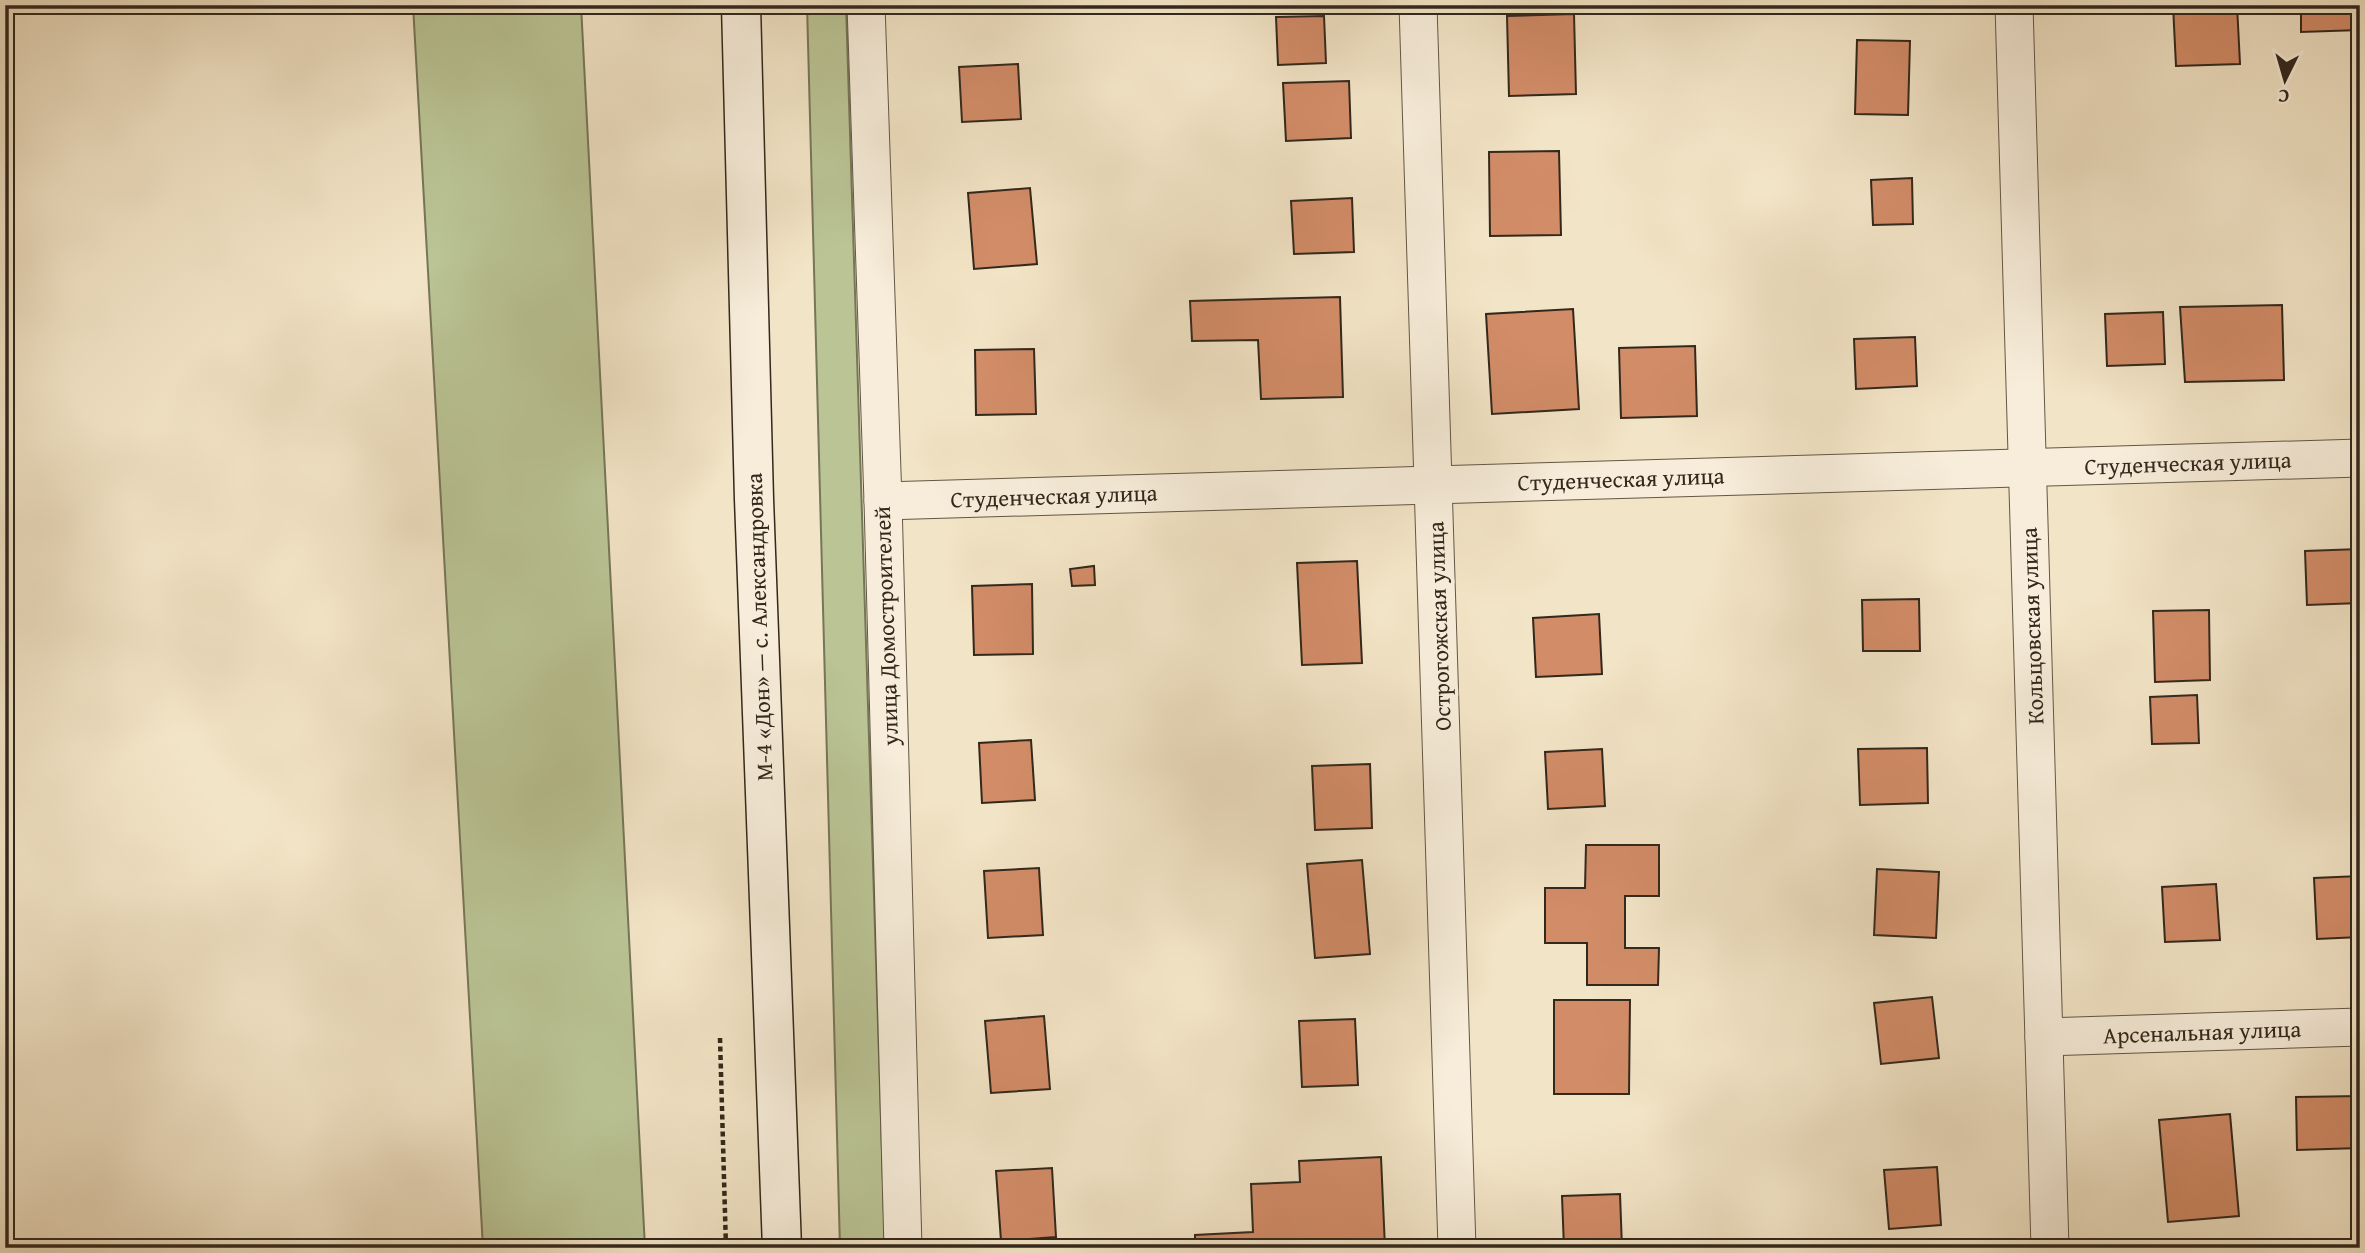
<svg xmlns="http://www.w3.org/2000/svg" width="2365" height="1253" font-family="'Gentium Book Plus',serif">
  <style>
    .green { fill: #bac495; stroke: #767658; stroke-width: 2 }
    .building { fill: #d28c68; stroke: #32281c; stroke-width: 2 }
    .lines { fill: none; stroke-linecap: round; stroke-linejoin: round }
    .minor-casing { stroke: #625746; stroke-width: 39 }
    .secondary-casing { stroke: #32281c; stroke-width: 41 }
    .path { stroke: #32281c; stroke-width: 4.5; stroke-dasharray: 5 3.5; stroke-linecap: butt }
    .minor { stroke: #f7edda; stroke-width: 37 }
    .secondary { stroke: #f7edda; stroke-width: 38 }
    .labels { text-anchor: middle; stroke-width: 7; stroke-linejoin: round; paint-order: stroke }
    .street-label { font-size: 23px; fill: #32281c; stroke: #f7edda }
  </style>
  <rect width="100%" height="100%" fill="#f2e4c6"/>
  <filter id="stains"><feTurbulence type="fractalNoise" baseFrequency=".00286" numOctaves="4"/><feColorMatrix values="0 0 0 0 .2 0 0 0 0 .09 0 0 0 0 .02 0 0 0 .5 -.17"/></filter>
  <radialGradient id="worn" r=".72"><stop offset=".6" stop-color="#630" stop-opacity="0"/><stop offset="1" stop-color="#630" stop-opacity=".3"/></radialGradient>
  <g class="green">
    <path d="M 413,5 L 581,5 L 645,1248 L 483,1248 Z"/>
    <path d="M 807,5 L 846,5 L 885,1248 L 840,1248 Z"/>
  </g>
  <g class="building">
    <path d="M 2173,5 L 2237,5 L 2240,64 L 2176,66 Z"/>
    <path d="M 2301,5 L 2360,5 L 2360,30 L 2301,32 Z"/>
    <path d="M 1574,14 L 1576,94 L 1509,96 L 1507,16 Z"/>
    <path d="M 1324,16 L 1326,63 L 1278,65 L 1276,17 Z"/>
    <path d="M 1857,40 L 1910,41 L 1908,115 L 1855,114 Z"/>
    <path d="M 1018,64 L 1021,119 L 962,122 L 959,67 Z"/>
    <path d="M 1349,81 L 1351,138 L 1286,141 L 1283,83 Z"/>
    <path d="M 1559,151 L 1561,235 L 1490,236 L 1489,152 Z"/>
    <path d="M 1912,178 L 1913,224 L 1873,225 L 1871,180 Z"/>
    <path d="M 1030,188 L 1037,264 L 974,269 L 968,193 Z"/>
    <path d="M 1352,198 L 1354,252 L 1294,254 L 1291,201 Z"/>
    <path d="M 1340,297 L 1343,397 L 1261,399 L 1258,340 L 1192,341 L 1190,301 Z"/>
    <path d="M 2282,305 L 2284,380 L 2185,382 L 2180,307 Z"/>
    <path d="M 1573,309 L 1579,409 L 1492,414 L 1486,314 Z"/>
    <path d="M 2163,312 L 2165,364 L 2107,366 L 2105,314 Z"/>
    <path d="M 1915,337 L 1917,386 L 1856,389 L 1854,339 Z"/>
    <path d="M 1695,346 L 1697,416 L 1621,418 L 1619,348 Z"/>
    <path d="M 1034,349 L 1036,414 L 976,415 L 975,350 Z"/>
    <path d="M 2360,549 L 2360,603 L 2307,605 L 2305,551 Z"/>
    <path d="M 1357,561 L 1362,663 L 1302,665 L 1297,563 Z"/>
    <path d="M 1094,566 L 1095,585 L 1072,586 L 1070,569 Z"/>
    <path d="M 1032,584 L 1033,654 L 974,655 L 972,586 Z"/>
    <path d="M 1919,599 L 1920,651 L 1863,651 L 1862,600 Z"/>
    <path d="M 2209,610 L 2210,680 L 2155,682 L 2153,611 Z"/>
    <path d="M 1599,614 L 1602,674 L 1536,677 L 1533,618 Z"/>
    <path d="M 2197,695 L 2199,743 L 2152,744 L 2150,697 Z"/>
    <path d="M 1031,740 L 1035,800 L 982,803 L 979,743 Z"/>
    <path d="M 1927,748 L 1928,803 L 1860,805 L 1858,749 Z"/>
    <path d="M 1602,749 L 1605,806 L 1548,809 L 1545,752 Z"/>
    <path d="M 1370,764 L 1372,828 L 1315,830 L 1312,766 Z"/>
    <path d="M 1586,845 L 1659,845 L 1659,896 L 1625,896 L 1625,948 L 1659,948 L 1658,985 L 1587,985 L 1587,943 L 1545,943 L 1545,888 L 1585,888 Z"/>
    <path d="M 1362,860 L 1370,954 L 1315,958 L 1307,864 Z"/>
    <path d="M 1039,868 L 1043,935 L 988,938 L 984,871 Z"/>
    <path d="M 1877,869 L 1939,872 L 1936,938 L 1874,935 Z"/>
    <path d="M 2360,876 L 2360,937 L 2317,939 L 2314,878 Z"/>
    <path d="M 2216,884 L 2220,940 L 2165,942 L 2162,887 Z"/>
    <path d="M 1932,997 L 1939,1058 L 1881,1064 L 1874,1003 Z"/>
    <path d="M 1554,1000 L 1630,1000 L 1629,1094 L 1554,1094 Z"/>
    <path d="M 1044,1016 L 1050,1089 L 991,1093 L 985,1021 Z"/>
    <path d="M 1355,1019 L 1358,1085 L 1302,1087 L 1299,1021 Z"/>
    <path d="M 2360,1096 L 2360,1148 L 2297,1150 L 2296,1097 Z"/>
    <path d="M 2230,1114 L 2239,1216 L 2168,1222 L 2159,1120 Z"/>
    <path d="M 1381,1157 L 1385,1248 L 1195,1248 L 1195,1235 L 1253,1232 L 1251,1184 L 1300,1182 L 1299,1161 Z"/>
    <path d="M 1937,1167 L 1941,1225 L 1889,1229 L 1884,1170 Z"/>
    <path d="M 1052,1168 L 1056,1237 L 1001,1241 L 996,1171 Z"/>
    <path d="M 1620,1194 L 1622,1248 L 1564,1248 L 1562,1196 Z"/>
  </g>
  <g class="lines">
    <g class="minor-casing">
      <g id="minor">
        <path d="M 866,5 L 883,501 L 903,1248"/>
        <path d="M 1418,5 L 1457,1248"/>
        <path d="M 2014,5 L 2050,1248"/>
        <path d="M 883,501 L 2360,458"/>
        <path d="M 2044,1037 L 2360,1027"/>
      </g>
    </g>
    <g class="secondary-casing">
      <path id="secondary" d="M 741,5 L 754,499 L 782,1248"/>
    </g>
    <path class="path" d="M 720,1038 L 726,1248"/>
    <use href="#minor" class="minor"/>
    <use href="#secondary" class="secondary"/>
  </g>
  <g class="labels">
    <g class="street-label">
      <text transform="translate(2188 463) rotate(-2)" y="8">Студенческая улица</text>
      <text transform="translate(1621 479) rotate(-2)" y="8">Студенческая улица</text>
      <text transform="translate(1054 496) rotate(-2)" y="8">Студенческая улица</text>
      <text transform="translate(886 626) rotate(-92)" y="8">улица Домостроителей</text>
      <text transform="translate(1439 626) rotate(-92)" y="8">Острогожская улица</text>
      <text transform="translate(2032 626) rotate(-92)" y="8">Кольцовская улица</text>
      <text transform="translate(759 627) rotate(-92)" y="8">М-4 «Дон» — с. Александровка</text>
      <text transform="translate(2202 1032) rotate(-2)" y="8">Арсенальная улица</text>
    </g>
  </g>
  <rect width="2365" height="1253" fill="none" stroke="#f2e4c6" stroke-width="28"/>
  <rect x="7" y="7" width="2351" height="1239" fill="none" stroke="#32281c" stroke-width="3.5"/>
  <rect x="14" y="14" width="2337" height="1225" fill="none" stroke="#32281c" stroke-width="2"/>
  <g transform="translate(2285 80) rotate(185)" stroke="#f7edda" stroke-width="5" paint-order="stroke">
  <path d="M0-5L12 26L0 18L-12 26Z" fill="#32281c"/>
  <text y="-10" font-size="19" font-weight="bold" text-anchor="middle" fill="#32281c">С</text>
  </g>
  <rect width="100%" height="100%" filter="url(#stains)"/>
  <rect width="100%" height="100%" fill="url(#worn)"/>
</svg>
